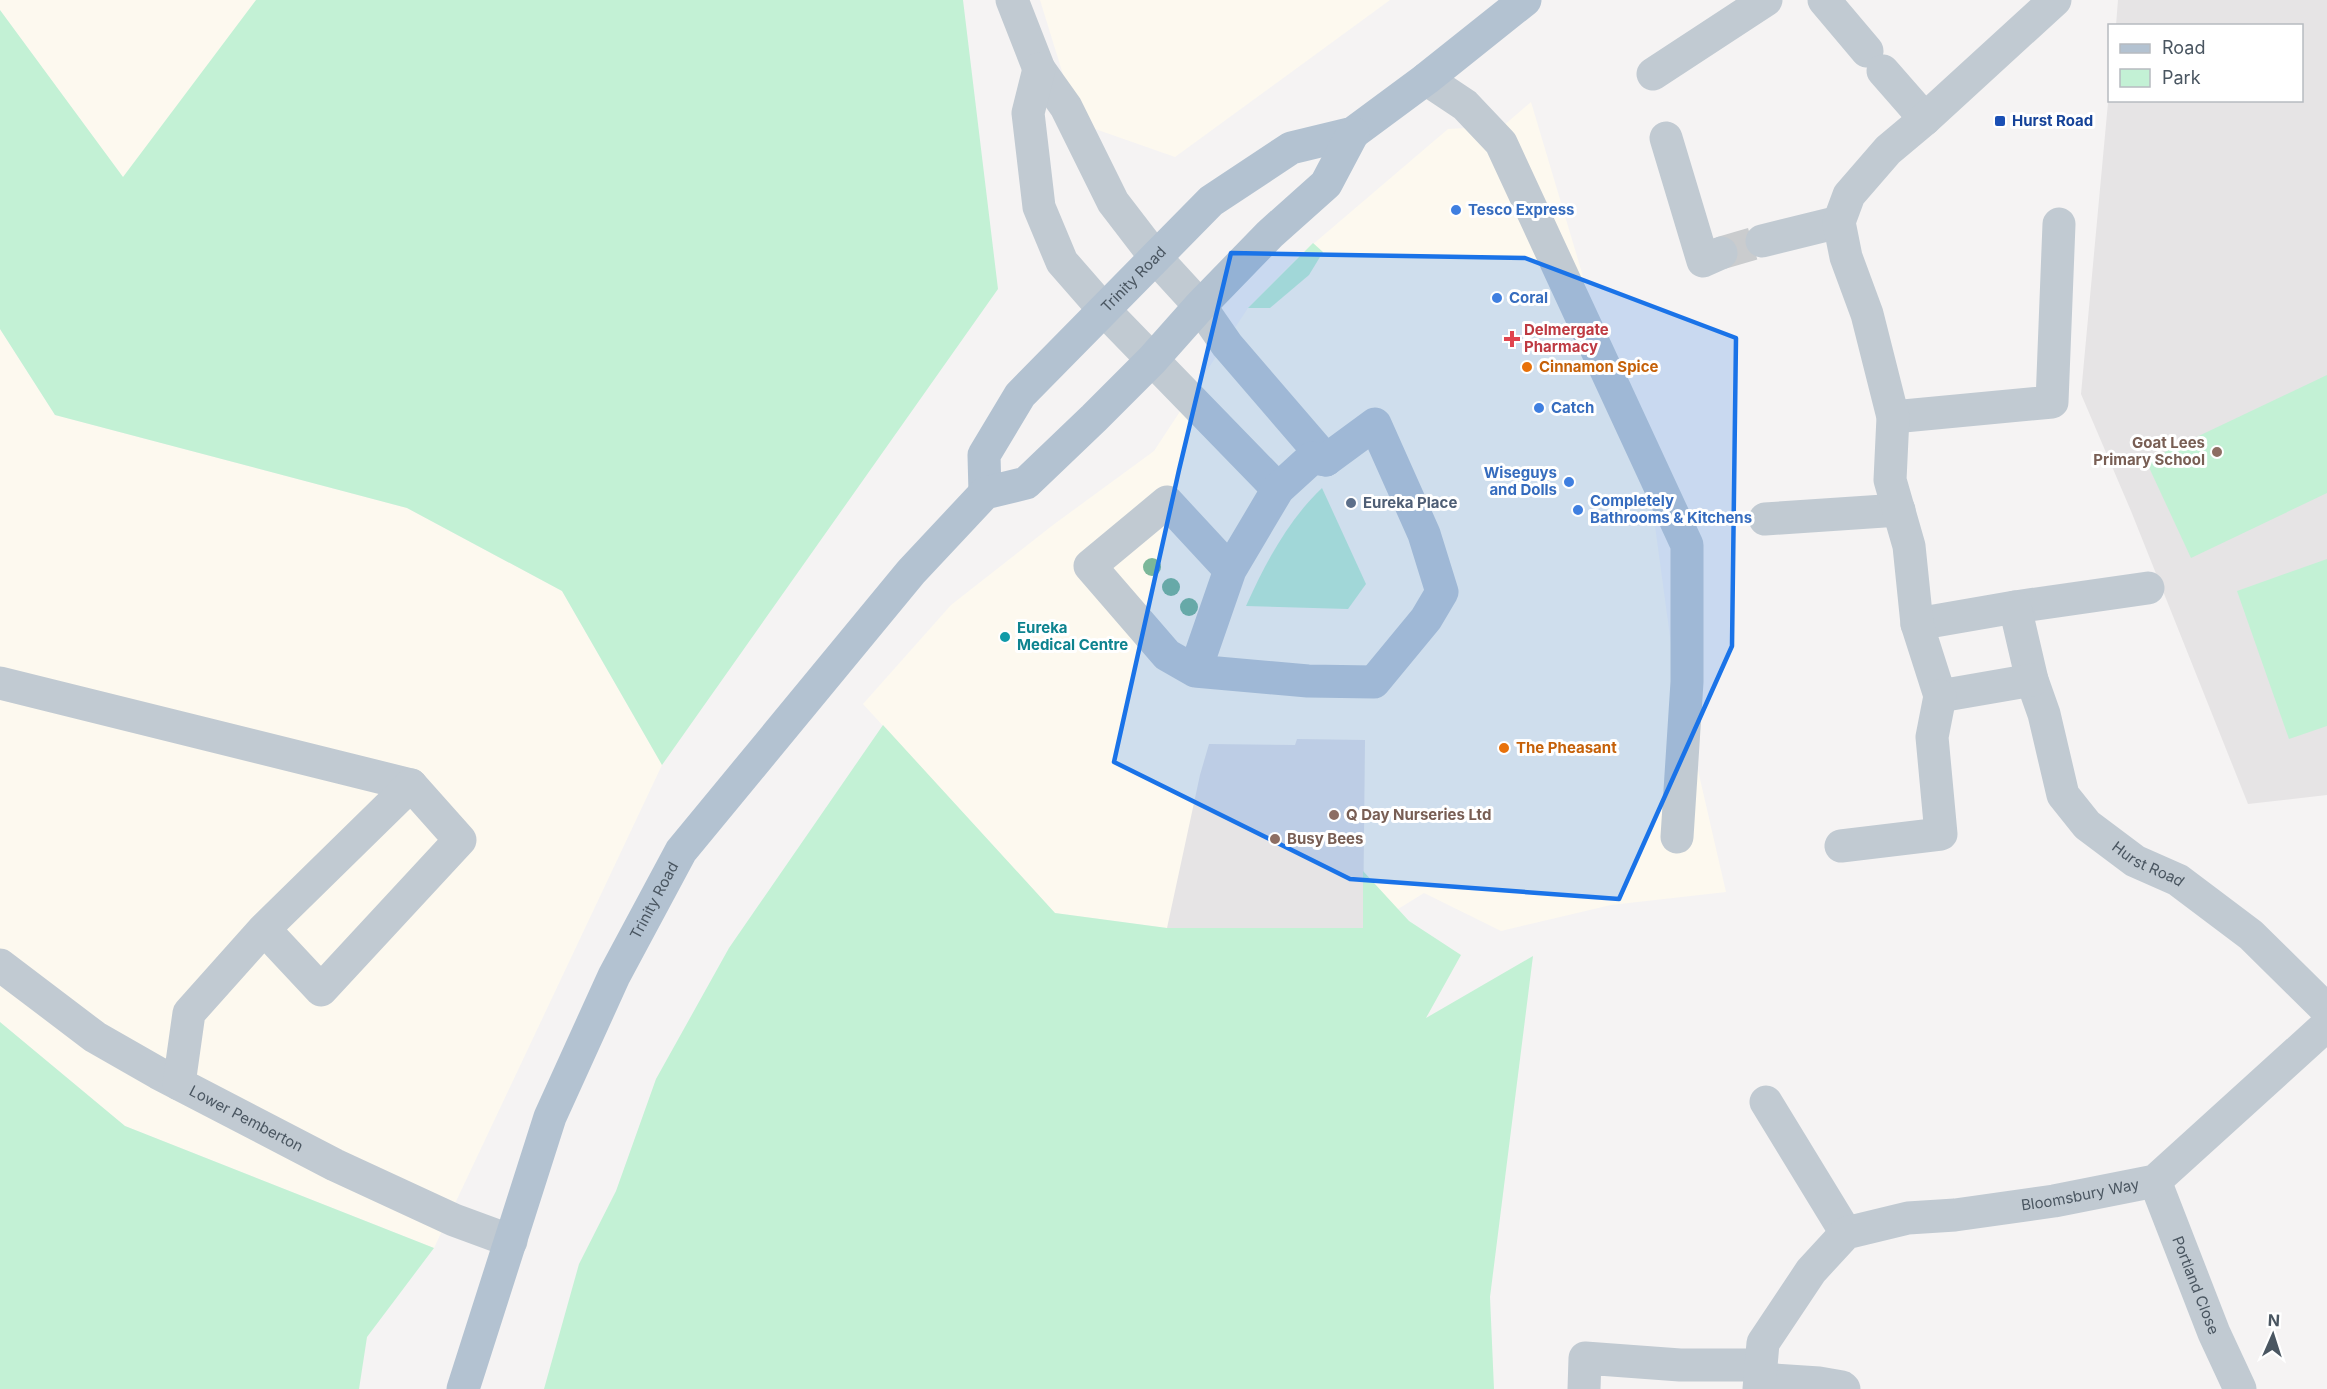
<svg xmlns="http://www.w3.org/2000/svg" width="2327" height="1389" font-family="Inter,sans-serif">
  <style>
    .commercial { fill: #fdf9ef }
    .education { fill: #e6e4e5 }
    .green { fill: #c3f1d5 }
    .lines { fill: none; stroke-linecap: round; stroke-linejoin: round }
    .minor-tunnel { stroke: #caccce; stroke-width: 33; stroke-dasharray: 33 16; stroke-linecap: butt }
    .minor { stroke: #c1cad2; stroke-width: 33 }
    .major { stroke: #b3c2d1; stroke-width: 33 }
    .tree { fill: #7bb799 }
    .marked { fill: #1a73e8; fill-opacity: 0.2; stroke: #1a73e8; stroke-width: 4.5; stroke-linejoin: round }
    .transit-dot { fill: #1a4fb4; stroke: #fff; stroke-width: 2 }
    .shop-dot { fill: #3f7fe0; stroke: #fff; stroke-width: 2 }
    .health-dot { fill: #e0444e; stroke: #fff; stroke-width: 2 }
    .food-dot { fill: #e8710a; stroke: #fff; stroke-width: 2 }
    .education-dot { fill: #8d6e63; stroke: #fff; stroke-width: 2 }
    .service-dot { fill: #5c6f8a; stroke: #fff; stroke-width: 2 }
    .culture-dot { fill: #0f9aa8; stroke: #fff; stroke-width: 2 }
    .labels { text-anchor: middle; stroke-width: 6; stroke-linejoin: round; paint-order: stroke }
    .transit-label { font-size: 15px; font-weight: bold; fill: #164399; stroke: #fff; text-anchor: start }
    .shop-label { font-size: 15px; font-weight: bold; fill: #366cbe; stroke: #fff; text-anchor: start }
    .street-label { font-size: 15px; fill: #4a5661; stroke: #fff }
    .health-label { font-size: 15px; font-weight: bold; fill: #be3a42; stroke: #fff; text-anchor: start }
    .food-label { font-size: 15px; font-weight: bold; fill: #c56008; stroke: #fff; text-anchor: start }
    .education-label { font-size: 15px; font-weight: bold; fill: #785e54; stroke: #fff; text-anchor: start }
    .service-label { font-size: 15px; font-weight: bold; fill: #4e5e75; stroke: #fff; text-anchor: start }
    .culture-label { font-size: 15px; font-weight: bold; fill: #0d838f; stroke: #fff; text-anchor: start }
  </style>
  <rect width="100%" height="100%" fill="#f5f3f3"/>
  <g class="commercial">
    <path d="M 0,0 L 264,0 L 128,185 L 0,10 Z"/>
    <path d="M 1040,0 L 1390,0 L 1175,157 L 1078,123 Z"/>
    <path d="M 1531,102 L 1653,511 L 1674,666 L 1726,892 L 1611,905 L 1501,931 L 1424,893 L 1364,930 L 1167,928 L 1055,913 L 863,704 L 951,605 L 1053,525 L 1154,451 L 1248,308 L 1298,257 L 1448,129 L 1503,126 Z"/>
    <path d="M 0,329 L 55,415 L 407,508 L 562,591 L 662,765 L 434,1248 L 125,1126 L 0,1022 Z"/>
  </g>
  <g class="education">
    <path d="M 2118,0 L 2327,0 L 2327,795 L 2248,804 L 2131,511 L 2081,394 L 2109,92 L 2110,100 L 2302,100 L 2302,26 L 2116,25 Z"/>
    <path d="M 1297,739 L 1365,740 L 1363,928 L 1167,928 L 1200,775 L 1209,744 L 1295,745 Z"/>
  </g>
  <g class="green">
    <path d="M 256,0 L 963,0 L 998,289 L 662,765 L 562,591 L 407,508 L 55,415 L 0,329 L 0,10 L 123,177 Z"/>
    <path d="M 1313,243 L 1323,252 L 1309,275 L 1270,308 L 1248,308 Z"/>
    <path d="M 2327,375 L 2327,493 L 2191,558 L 2146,461 Z"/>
    <path d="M 1322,488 L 1366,584 L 1348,609 L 1246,606 C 1265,564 1288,520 1322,488 Z"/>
    <path d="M 2327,559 L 2327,726 L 2289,739 L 2237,591 Z"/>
    <path d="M 883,725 L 1055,913 L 1167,928 L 1363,928 L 1363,871 L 1409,921 L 1461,955 L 1426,1018 L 1533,956 L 1490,1297 L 1494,1389 L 544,1389 L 579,1264 L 616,1191 L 656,1079 L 729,948 Z"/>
    <path d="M 0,1022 L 125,1126 L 434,1248 L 367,1337 L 359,1389 L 0,1389 Z"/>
  </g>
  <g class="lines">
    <path class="minor-tunnel" d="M 1721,253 L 1762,241"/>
    <g class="minor">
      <path d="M 1012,0 L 1039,69 L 1066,107 L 1113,202 L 1156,258 L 1200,306 L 1227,345 L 1326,460"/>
      <path d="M 1824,0 L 1867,51"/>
      <path d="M 1039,69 L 1028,113 L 1039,207 L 1062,262 L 1104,310 L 1278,489"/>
      <path d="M 1883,71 L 1925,119"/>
      <path d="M 1653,74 L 1766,0"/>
      <path d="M 1426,79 L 1465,105 L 1501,143 L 1687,545 L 1687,682 L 1677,837"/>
      <path d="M 1666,138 L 1703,261 L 1721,253"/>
      <path d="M 1762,241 L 1839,222"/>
      <path d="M 1893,417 L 2052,402 L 2059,224"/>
      <path d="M 1765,519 L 1899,510"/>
      <path d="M 2015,607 L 2148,588"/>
      <path id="s1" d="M 1917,624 L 2015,607 L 2032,680 L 2044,714 L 2063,795 L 2087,825 L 2135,861 L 2178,880 L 2251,935 L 2327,1010"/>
      <path d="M 1195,671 L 1230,570 L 1278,489 L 1312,458 L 1326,460 L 1375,424 L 1424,534 L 1442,592 L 1426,619 L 1374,682 L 1308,681 L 1195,671 L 1167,655 L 1090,566 L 1167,502 L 1230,570"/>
      <path d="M 2032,680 L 1940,696 L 1917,624 L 1909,546 L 1890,480 L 1893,417 L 1867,314 L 1846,257 L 1839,222 L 1849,195 L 1888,150 L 1925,119 L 2055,0"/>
      <path d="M 0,683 L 411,785"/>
      <path d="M 1841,846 L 1941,834 L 1932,737 L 1940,696"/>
      <path id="s2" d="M 0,965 L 95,1037 L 158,1073 L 335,1165 L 454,1220 L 511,1241"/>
      <path d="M 179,1084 L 189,1013 L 264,929 L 411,785 L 460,840 L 321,990 L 264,929"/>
      <path d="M 1766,1102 L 1846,1233"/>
      <path id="s3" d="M 2155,1181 L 2214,1333 L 2240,1389"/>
      <path d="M 1760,1379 L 1819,1383 L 1842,1387 L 1844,1389"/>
      <path d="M 1584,1389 L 1585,1358 L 1680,1365 L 1760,1365"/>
      <path id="s4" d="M 1759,1389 L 1763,1343 L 1811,1271 L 1846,1233 L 1908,1218 L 1955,1215 L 2054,1201 L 2155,1181 L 2327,1025"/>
    </g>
    <g class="major">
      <path id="s5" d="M 985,493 L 984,455 L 1020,395 L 1211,201 L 1291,148 L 1353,133 L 1426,79 L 1525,0"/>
      <path id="s6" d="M 463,1389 L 550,1117 L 614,976 L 681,851 L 911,572 L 985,493 L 1026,483 L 1094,418 L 1152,360 L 1200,306 L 1270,234 L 1326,184 L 1353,133"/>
    </g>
  </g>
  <g class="tree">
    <circle cx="1152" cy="567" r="9"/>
    <circle cx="1171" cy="587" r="9"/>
    <circle cx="1189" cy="607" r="9"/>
  </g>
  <path class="marked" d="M 1231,253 L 1525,258 L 1736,338 L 1732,646 L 1619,899 L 1350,879 L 1114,762 L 1179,470 Z"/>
  <rect class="transit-dot" x="1994" y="115" width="12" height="12" rx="3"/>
  <g class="shop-dot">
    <circle cx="1456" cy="210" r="6"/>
    <circle cx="1497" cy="298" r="6"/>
    <circle cx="1539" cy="408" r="6"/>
    <circle cx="1569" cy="482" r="6"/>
    <circle cx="1578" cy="510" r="6"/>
  </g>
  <path class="health-dot" d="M1509 330h6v6h6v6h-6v6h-6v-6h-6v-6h6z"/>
  <g class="food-dot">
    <circle cx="1527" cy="367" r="6"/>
    <circle cx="1504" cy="748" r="6"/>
  </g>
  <g class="education-dot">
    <circle cx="2217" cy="452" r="6"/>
    <circle cx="1334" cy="815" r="6"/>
    <circle cx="1275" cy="839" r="6"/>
  </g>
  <circle class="service-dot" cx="1351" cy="503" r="6"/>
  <circle class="culture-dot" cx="1005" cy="637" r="6"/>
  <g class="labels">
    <g class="transit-label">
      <text x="2012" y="126">Hurst Road</text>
    </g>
    <g class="shop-label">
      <text x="1468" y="215">Tesco Express</text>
      <text x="1509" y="303">Coral</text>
      <text x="1551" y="413">Catch</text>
      <text x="1557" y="478" text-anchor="end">Wiseguys<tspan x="1557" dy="17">and Dolls</tspan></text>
      <text x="1590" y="506">Completely<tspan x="1590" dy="17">Bathrooms &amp; Kitchens</tspan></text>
    </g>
    <g class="street-label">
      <text dy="5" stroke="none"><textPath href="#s5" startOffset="270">Trinity Road</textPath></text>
      <text dy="5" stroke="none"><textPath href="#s1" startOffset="405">Hurst Road</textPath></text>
      <text dy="5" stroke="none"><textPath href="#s6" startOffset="526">Trinity Road</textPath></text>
      <text dy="5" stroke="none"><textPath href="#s2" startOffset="291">Lower Pemberton</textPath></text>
      <text dy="5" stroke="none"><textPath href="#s4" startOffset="422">Bloomsbury Way</textPath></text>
      <text dy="5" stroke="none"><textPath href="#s3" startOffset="112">Portland Close</textPath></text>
    </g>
    <g class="health-label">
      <text x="1524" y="335">Delmergate<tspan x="1524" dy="17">Pharmacy</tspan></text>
    </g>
    <g class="food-label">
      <text x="1539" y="372">Cinnamon Spice</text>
      <text x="1516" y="753">The Pheasant</text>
    </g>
    <g class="education-label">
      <text x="2205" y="448" text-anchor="end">Goat Lees<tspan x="2205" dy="17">Primary School</tspan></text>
      <text x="1346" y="820">Q Day Nurseries Ltd</text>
      <text x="1287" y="844">Busy Bees</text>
    </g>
    <g class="service-label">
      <text x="1363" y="508">Eureka Place</text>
    </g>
    <g class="culture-label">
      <text x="1017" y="633">Eureka<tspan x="1017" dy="17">Medical Centre</tspan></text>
    </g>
  </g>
  <rect x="2108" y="24" width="195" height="78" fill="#ffffff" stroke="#b7bbc0" stroke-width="1.5"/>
  <rect x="2120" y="44" width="30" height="9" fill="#b3c2d1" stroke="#b7bbc0" stroke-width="1.5"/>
  <text x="2162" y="54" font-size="18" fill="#4a5661">Road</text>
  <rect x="2120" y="69" width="30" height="18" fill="#c3f1d5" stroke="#b7bbc0" stroke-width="1.5"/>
  <text x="2162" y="84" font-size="18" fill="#4a5661">Park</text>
  <g transform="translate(2273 1335) rotate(3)" stroke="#ffffff" stroke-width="4.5" paint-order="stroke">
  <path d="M0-4.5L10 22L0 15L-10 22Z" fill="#4a5661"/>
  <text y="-9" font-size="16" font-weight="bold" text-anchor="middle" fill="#4a5661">N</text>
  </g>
</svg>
